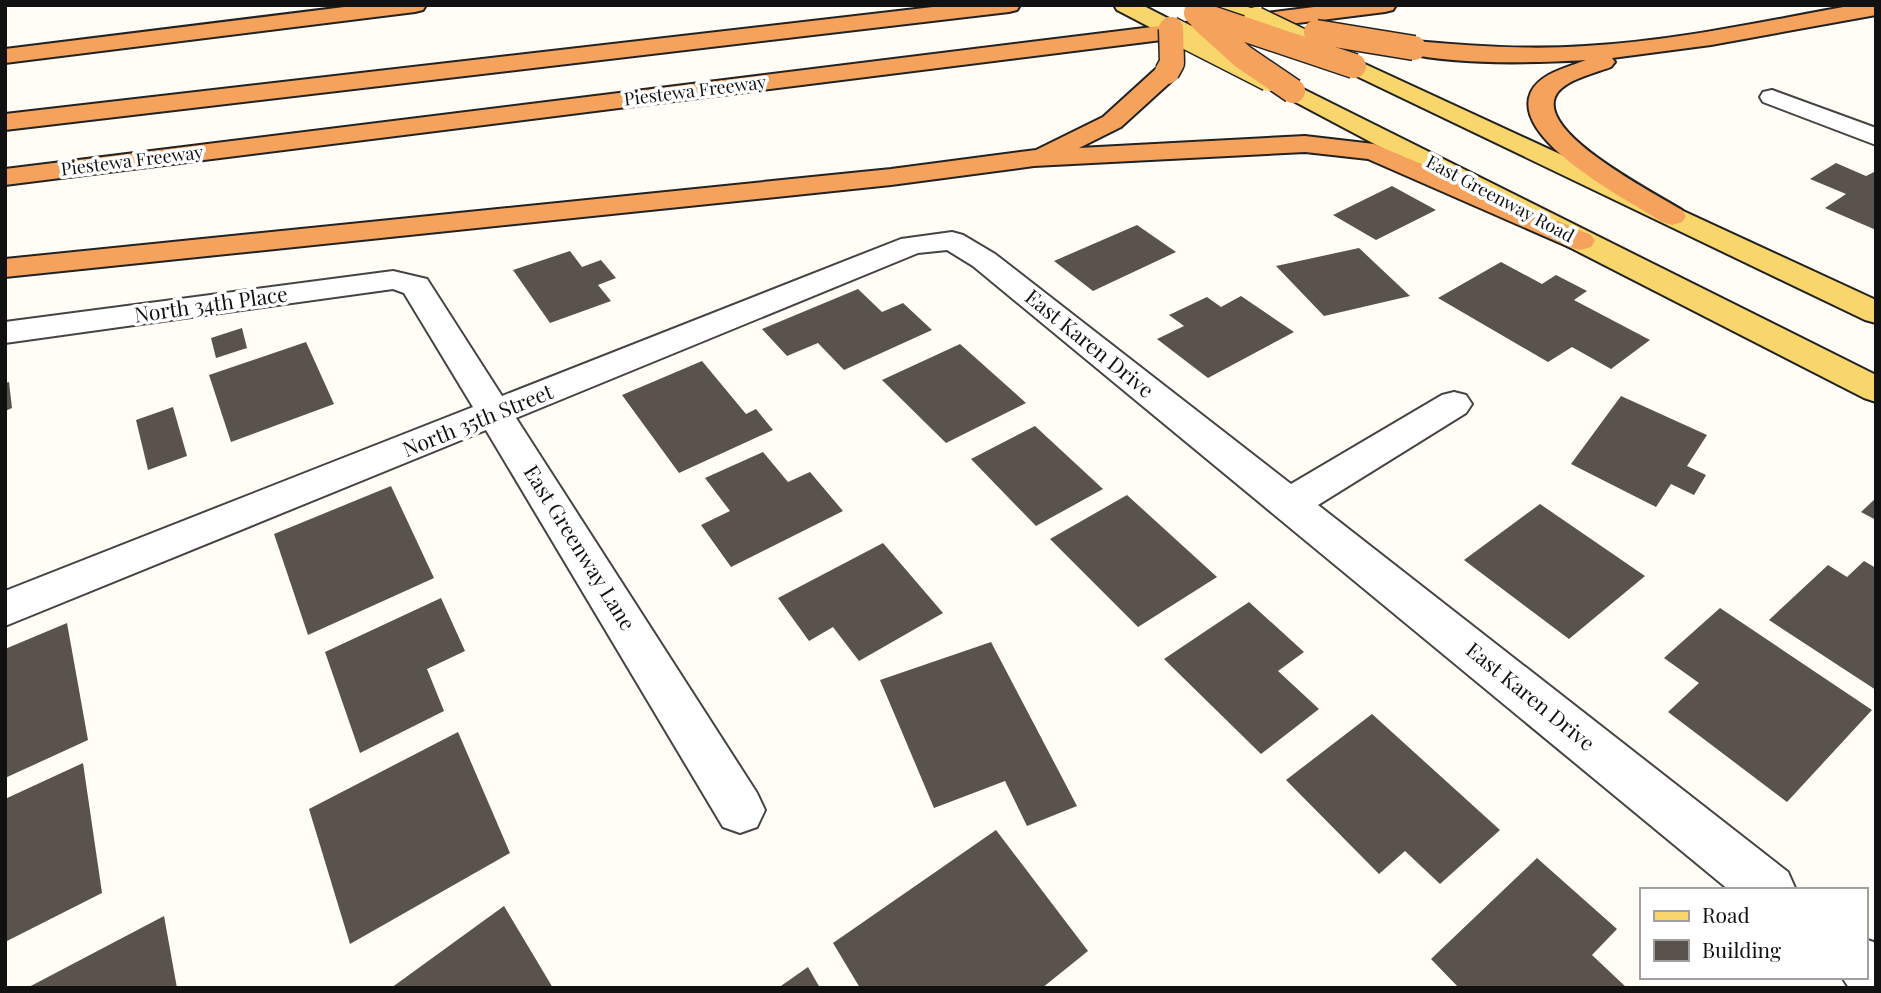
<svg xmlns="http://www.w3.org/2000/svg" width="1881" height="993" font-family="'Playfair Display',serif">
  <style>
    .building { fill: #5a524d }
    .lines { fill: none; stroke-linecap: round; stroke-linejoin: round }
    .minor-casing { stroke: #444; stroke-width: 4 }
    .major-casing { stroke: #222; stroke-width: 4 }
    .highway-casing { stroke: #222; stroke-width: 4 }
    .minor { fill: #fff; fill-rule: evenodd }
    .major { fill: #f9d66b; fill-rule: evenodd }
    .highway { fill: #f5a25d; fill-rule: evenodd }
    .major-bridge-casing { stroke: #222; stroke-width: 27; stroke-linecap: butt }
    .highway-bridge-casing { stroke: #222; stroke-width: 27; stroke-linecap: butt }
    .major-bridge { stroke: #f9d66b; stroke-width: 24 }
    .highway-bridge { stroke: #f5a25d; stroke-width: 24 }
    .labels { text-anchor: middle; stroke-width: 7; stroke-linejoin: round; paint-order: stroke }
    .far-street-label { font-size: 18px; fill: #111; stroke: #fff }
    .street-label { font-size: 21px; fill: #111; stroke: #fff }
  </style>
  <rect width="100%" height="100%" fill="#fffdf5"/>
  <g class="building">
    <path d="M 1836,163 L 1866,176 L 1876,171 L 1876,230 L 1825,208 L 1846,194 L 1810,179 Z"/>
    <path d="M 1392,186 L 1436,210 L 1376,240 L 1333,215 Z"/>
    <path d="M 1137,225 L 1176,252 L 1093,291 L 1054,261 Z"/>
    <path d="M 1359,248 L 1410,296 L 1324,316 L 1276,266 Z"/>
    <path d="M 570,251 L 582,267 L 601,260 L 616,278 L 598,285 L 611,301 L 550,323 L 513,270 Z"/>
    <path d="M 1501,262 L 1542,284 L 1556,275 L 1587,291 L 1574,300 L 1650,340 L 1611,369 L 1572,347 L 1548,362 L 1438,298 Z"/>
    <path d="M 858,289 L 882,312 L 903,303 L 932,330 L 844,370 L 818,343 L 787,356 L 762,329 Z"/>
    <path d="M 1241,296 L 1294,332 L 1208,378 L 1157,339 L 1184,326 L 1169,315 L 1207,297 L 1221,307 Z"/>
    <path d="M 242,328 L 247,348 L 216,358 L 211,338 Z"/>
    <path d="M 306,342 L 334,404 L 231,442 L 209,375 Z"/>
    <path d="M 960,344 L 1026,403 L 946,443 L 882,380 Z"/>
    <path d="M 702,361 L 746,414 L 756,409 L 773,430 L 679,473 L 622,395 Z"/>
    <path d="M 9,382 L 12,408 L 5,411 L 5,383 Z"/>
    <path d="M 1621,396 L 1707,435 L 1687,466 L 1706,475 L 1694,495 L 1671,484 L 1656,507 L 1571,464 Z"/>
    <path d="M 173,407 L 187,456 L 148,470 L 136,420 Z"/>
    <path d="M 1035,426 L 1103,489 L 1036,526 L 971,459 Z"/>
    <path d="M 763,452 L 788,482 L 810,472 L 843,511 L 731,567 L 701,525 L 730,511 L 705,478 Z"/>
    <path d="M 391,486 L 434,578 L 308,635 L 274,534 Z"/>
    <path d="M 1127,495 L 1217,577 L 1138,627 L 1050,539 Z"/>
    <path d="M 1876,498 L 1876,520 L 1861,512 Z"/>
    <path d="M 1540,504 L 1645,576 L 1569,639 L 1464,560 Z"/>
    <path d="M 883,543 L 943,613 L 859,661 L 833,627 L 809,641 L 778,598 Z"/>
    <path d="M 1864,561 L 1876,568 L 1876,690 L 1769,620 L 1828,565 L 1847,577 Z"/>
    <path d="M 441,598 L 465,651 L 427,669 L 444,711 L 360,753 L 325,652 Z"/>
    <path d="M 1249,602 L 1304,652 L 1278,671 L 1319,709 L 1261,754 L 1164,659 Z"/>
    <path d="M 1720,608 L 1872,710 L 1787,802 L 1668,712 L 1699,683 L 1664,658 Z"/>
    <path d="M 67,623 L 88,740 L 5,778 L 5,649 Z"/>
    <path d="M 991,642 L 1077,806 L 1027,826 L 1005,781 L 934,808 L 880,680 Z"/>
    <path d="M 1372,714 L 1500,830 L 1440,884 L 1405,851 L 1379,874 L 1286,780 Z"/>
    <path d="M 458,732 L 510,853 L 350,944 L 309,809 Z"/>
    <path d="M 83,763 L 102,893 L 5,942 L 5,799 Z"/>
    <path d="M 996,830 L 1088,951 L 1042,988 L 860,988 L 833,943 Z"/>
    <path d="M 1537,858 L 1617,929 L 1592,955 L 1627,988 L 1459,988 L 1431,959 Z"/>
    <path d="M 504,906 L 553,988 L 391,988 Z"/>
    <path d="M 164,916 L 177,988 L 27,988 Z"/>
    <path d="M 808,967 L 820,988 L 778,988 Z"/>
  </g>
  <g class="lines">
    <g class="minor-casing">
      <g id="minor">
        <path d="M 1772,90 L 1876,128 L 1876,145 L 1763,102 L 1760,97 L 1763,92 Z"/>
        <path d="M 952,232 L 963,235 L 995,254 L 1291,484 L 1442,395 L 1454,392 L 1466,395 L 1472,404 L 1466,413 L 1318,505 L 1788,872 L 1796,890 L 1729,890 L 973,266 L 947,250 L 918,253 L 516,418 L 757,793 L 765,810 L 757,827 L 740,833 L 723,827 L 486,430 L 5,626 L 5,591 L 473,407 L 404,293 L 393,289 L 5,343 L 5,322 L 393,271 L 427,279 L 502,396 L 901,239 Z"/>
        <path d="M 1865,939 L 1876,943 L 1876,988 L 1849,988 L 1842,977 L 1865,977 Z"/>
      </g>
    </g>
    <g class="major-casing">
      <g id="major">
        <path d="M 1114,5 L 1142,5 L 1179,24 L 1182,29 L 1179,34 L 1163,34 L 1117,10 Z"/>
        <path d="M 1215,5 C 1233,5 1255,3 1267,19 L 1264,24 C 1248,28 1232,16 1218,10 Z"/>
        <path d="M 1354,59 L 1876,300 L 1876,323 L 1865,320 L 1346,71 L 1342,66 L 1346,61 Z"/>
        <path d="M 1293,84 L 1876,375 L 1876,402 L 1864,398 L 1569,247 L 1284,96 L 1281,91 L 1284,86 Z"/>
      </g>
    </g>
    <g class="highway-casing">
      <g id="highway">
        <path d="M 360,5 L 426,5 L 423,10 L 415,12 L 5,63 L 5,49 Z"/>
        <path d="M 950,5 L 1020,5 L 1017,10 L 1009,12 L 5,130 L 5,114 Z"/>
        <path d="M 1330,5 L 1396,5 L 1393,10 L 1385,12 L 5,185 L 5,169 Z"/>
        <path d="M 1854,5 L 1876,5 L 1876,15 L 1711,45 L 1612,58 L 1615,62 L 1611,67 C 1596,73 1562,80 1555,97 C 1540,135 1655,193 1682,210 L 1686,216 L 1682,222 L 1672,225 L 1662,222 C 1630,201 1509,140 1531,92 C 1540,73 1569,67 1586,60 C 1535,63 1456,65 1406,53 L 1402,48 L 1406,43 L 1414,41 C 1471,46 1528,50 1585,46 C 1676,41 1765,21 1854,5 Z"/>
        <path d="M 1167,65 L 1176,67 L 1179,72 L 1176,77 L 1121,127 L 1079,148 L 1305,136 L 1374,144 L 1591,235 L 1595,241 L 1591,247 L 1580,250 L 1569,247 L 1368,159 L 1305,152 L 1034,166 L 891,185 L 5,277 L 5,259 L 891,169 L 1036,150 L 1103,117 L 1158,67 Z"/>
      </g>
    </g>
    <use href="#minor" class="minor"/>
    <use href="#major" class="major"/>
    <use href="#highway" class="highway"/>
    <g class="major-bridge-casing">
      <g id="major-bridge">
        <path d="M 1256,19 L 1308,44"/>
        <path d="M 1171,29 L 1269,79"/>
      </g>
    </g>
    <g class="highway-bridge-casing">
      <g id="highway-bridge">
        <path d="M 1196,13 L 1354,66"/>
        <path d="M 1202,20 L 1243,57 L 1293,91"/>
        <path d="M 1316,32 L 1414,48"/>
        <path d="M 1167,72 L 1172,63 L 1171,29"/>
      </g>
    </g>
    <use href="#major-bridge" class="major-bridge"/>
    <use href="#highway-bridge" class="highway-bridge"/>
  </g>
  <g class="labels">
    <g class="far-street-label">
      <text transform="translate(695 91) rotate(-7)" y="6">Piestewa Freeway</text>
      <text transform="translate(132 161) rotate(-7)" y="6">Piestewa Freeway</text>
      <text transform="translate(1500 199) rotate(28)" y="6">East Greenway Road</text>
    </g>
    <g class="street-label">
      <text transform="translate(211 305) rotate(-8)" y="7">North 34th Place</text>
      <text transform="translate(1089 344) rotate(39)" y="7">East Karen Drive</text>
      <text transform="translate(478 421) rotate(-22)" y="7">North 35th Street</text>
      <text transform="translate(579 548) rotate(58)" y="7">East Greenway Lane</text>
      <text transform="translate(1530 697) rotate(39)" y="7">East Karen Drive</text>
    </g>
  </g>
  <rect width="1881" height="993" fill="none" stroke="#111111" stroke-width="14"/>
  <rect x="1640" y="888" width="228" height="91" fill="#ffffff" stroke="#a0a0a0" stroke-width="2"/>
  <rect x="1654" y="911" width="35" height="10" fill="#f9d66b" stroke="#a0a0a0" stroke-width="2"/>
  <text x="1702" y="923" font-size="21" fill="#111111">Road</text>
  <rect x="1654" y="940" width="35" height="21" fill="#5a524d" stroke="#a0a0a0" stroke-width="2"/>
  <text x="1702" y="958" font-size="21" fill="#111111">Building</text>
</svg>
